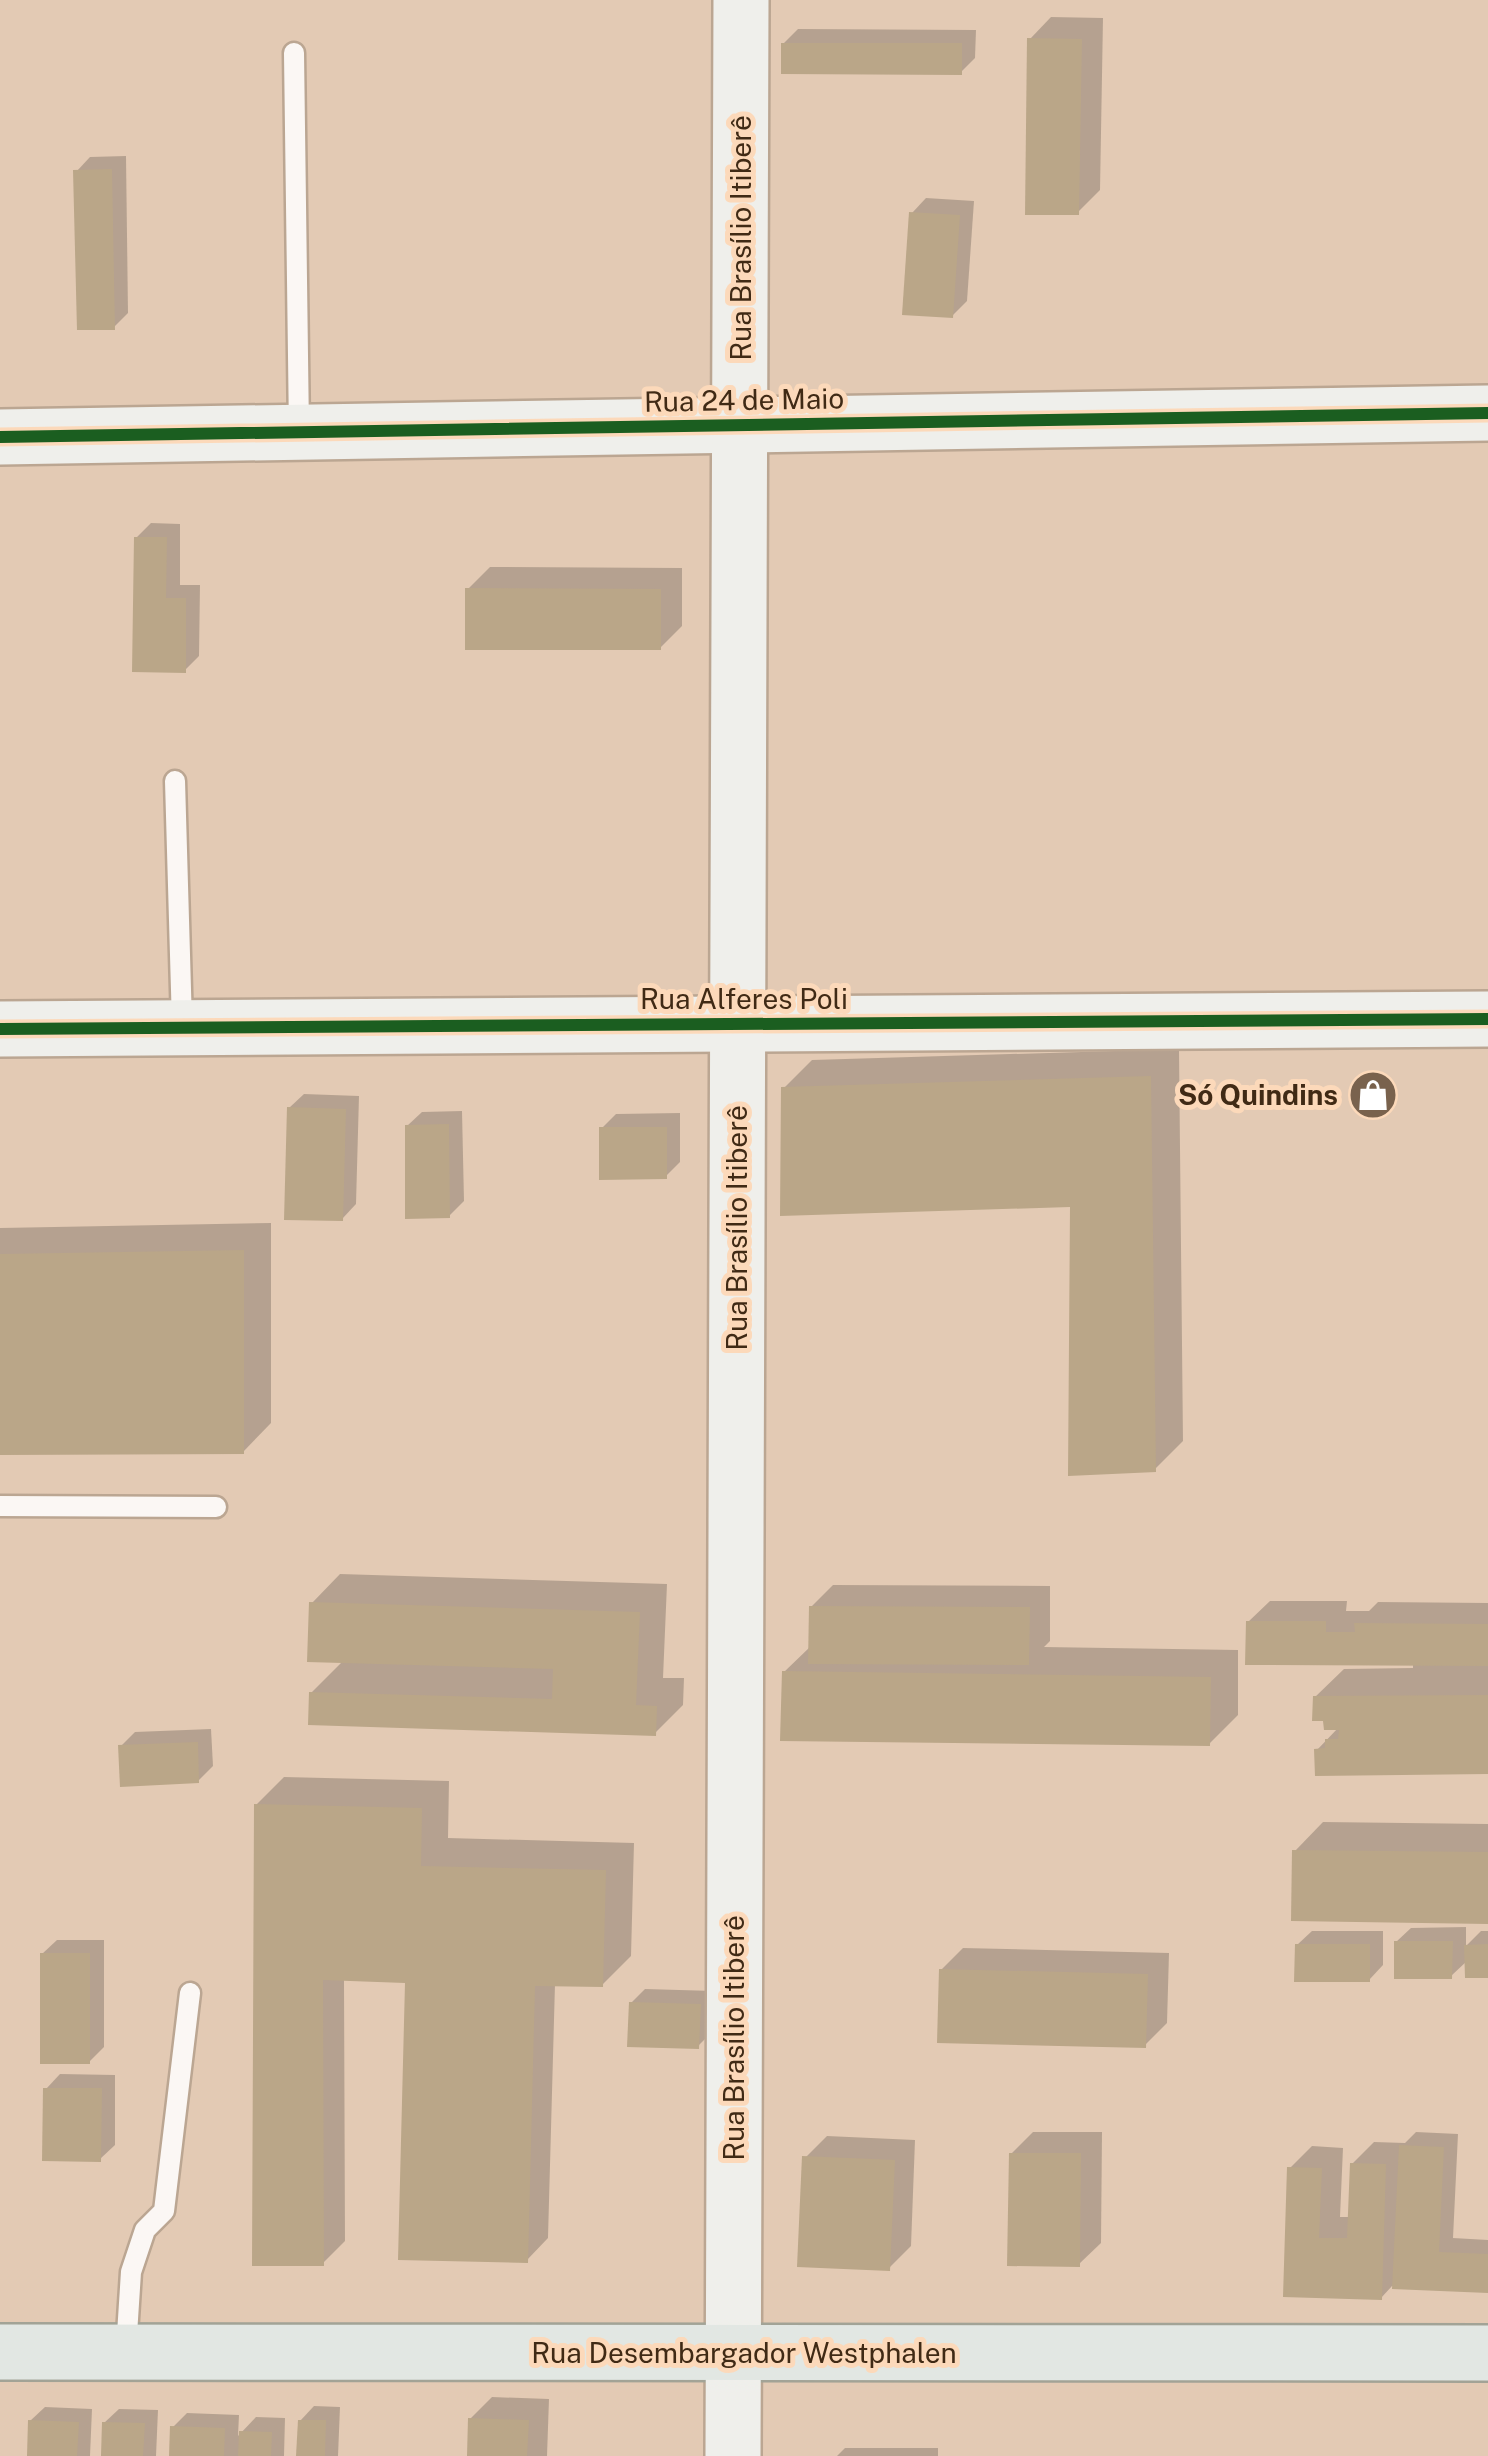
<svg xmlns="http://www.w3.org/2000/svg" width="1488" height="2456" font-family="'Public Sans',sans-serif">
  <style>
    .shadow { fill: #0003 }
    .building { fill: #baa688 }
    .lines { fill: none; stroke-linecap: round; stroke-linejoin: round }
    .lane-casing { stroke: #bba692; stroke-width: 25 }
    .secondary-casing { stroke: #bba692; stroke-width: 60 }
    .primary-casing { stroke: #a2a396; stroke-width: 60 }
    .lane { stroke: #fbf7f4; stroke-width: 20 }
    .secondary { stroke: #efefeb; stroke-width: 55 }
    .primary { stroke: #e2e7e3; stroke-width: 55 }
    .cycleway-casing { stroke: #fcd9ba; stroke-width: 19 }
    .cycleway { stroke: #1b5e20; stroke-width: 12 }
    .labels { text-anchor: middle; stroke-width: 10; stroke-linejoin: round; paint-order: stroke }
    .street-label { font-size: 28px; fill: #402a15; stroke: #fcd9ba }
    .poi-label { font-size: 28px; font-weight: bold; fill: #402a15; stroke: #fcd9ba; text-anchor: end }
  </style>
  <rect width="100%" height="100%" fill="#e3cab4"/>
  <g class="shadow">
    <path d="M 1051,17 L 1103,18 L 1100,190 L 1078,212 L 1030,39 Z"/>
    <path d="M 798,29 L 976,30 L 975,58 L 961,72 L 783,44 Z"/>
    <path d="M 126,156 L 128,313 L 114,327 L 76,172 L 90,157 Z"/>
    <path d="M 926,198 L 974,201 L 967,301 L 952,316 L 912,213 Z"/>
    <path d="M 151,523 L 180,524 L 180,585 L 200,585 L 199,656 L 185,670 L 136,538 Z"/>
    <path d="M 490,567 L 682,568 L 682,626 L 660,648 L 468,589 Z"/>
    <path d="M 1179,1049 L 1183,1441 L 1155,1469 L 1072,1204 L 784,1088 L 812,1060 Z"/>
    <path d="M 304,1094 L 359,1096 L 356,1204 L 342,1219 L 289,1108 Z"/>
    <path d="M 462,1111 L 464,1201 L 449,1216 L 407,1126 L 422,1112 Z"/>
    <path d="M 680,1113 L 680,1162 L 666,1176 L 602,1128 L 616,1114 Z"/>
    <path d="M 271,1223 L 271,1423 L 243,1452 L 0,1453 L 0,1228 Z"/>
    <path d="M 340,1574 L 667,1584 L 663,1678 L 684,1678 L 683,1705 L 655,1733 L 311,1693 L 344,1660 L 312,1603 Z"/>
    <path d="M 833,1585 L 1050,1586 L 1050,1641 L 1044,1647 L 1238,1650 L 1238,1715 L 1209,1744 L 784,1672 L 811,1646 L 811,1607 Z"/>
    <path d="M 1270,1601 L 1347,1601 L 1346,1611 L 1369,1611 L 1378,1602 L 1488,1603 L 1488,1772 L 1317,1750 L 1339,1727 L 1325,1718 L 1315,1697 L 1344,1669 L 1413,1668 L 1413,1663 L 1248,1622 Z"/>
    <path d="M 211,1729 L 213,1766 L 198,1781 L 121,1746 L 135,1732 Z"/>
    <path d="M 284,1777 L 449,1781 L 448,1838 L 634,1843 L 631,1956 L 602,1985 L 555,1984 L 548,2238 L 527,2260 L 408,1981 L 344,1980 L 345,2241 L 323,2263 L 256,1805 Z"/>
    <path d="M 1323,1822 L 1488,1824 L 1488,1921 L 1295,1851 Z"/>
    <path d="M 1466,1927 L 1466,1946 L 1481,1931 L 1488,1931 L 1488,1975 L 1467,1961 L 1451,1976 L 1396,1942 L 1411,1928 Z"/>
    <path d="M 1312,1931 L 1383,1931 L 1383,1965 L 1369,1980 L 1297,1945 Z"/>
    <path d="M 57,1940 L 104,1940 L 104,2047 L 89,2062 L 42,1954 Z"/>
    <path d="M 963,1948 L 1169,1953 L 1167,2023 L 1145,2045 L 941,1970 Z"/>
    <path d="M 645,1989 L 714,1991 L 712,2032 L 698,2046 L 631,2003 Z"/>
    <path d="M 60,2074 L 115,2075 L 115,2145 L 100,2159 L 46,2089 Z"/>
    <path d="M 1033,2132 L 1102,2132 L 1101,2243 L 1079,2264 L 1011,2154 Z"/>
    <path d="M 1416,2132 L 1458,2134 L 1453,2238 L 1488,2240 L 1488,2290 L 1392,2286 L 1381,2298 L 1286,2294 L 1290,2168 L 1312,2146 L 1343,2148 L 1340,2217 L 1351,2217 L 1352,2164 L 1374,2142 L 1405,2143 Z"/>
    <path d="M 827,2136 L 915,2140 L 911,2246 L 889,2268 L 805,2158 Z"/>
    <path d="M 492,2397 L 549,2399 L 547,2456 L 485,2456 L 470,2419 Z"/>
    <path d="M 314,2406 L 340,2407 L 338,2456 L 299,2456 L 300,2421 Z"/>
    <path d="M 45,2407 L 92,2409 L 90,2456 L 29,2456 L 30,2421 Z"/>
    <path d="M 119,2409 L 158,2410 L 156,2456 L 103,2456 L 104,2423 Z"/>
    <path d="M 187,2413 L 239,2415 L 238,2436 L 256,2417 L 285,2418 L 284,2456 L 172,2456 L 173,2427 Z"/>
    <path d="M 845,2448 L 938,2448 L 938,2456 L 837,2456 Z"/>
  </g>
  <g class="building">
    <path d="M 1027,38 L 1082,39 L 1079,215 L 1025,215 Z"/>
    <path d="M 781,43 L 962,43 L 962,75 L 781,74 Z"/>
    <path d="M 112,169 L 115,330 L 77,330 L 73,170 Z"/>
    <path d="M 909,212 L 960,215 L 953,318 L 902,315 Z"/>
    <path d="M 134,537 L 167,537 L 166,598 L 186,598 L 186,673 L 132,672 Z"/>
    <path d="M 465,588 L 661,589 L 661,650 L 465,650 Z"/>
    <path d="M 1151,1076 L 1156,1472 L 1068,1476 L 1070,1207 L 780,1216 L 781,1087 Z"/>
    <path d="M 287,1107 L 346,1109 L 343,1221 L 284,1220 Z"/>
    <path d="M 449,1124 L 450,1218 L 405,1219 L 405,1125 Z"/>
    <path d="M 599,1127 L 667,1127 L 667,1179 L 599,1180 Z"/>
    <path d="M 244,1250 L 244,1454 L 0,1455 L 0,1254 Z"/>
    <path d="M 309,1602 L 640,1612 L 636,1705 L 657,1706 L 656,1736 L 308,1725 L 309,1692 L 552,1699 L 553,1669 L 307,1662 Z"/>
    <path d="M 809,1606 L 1030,1607 L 1029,1665 L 808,1664 Z"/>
    <path d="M 1246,1621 L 1326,1621 L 1326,1632 L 1355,1632 L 1354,1623 L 1488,1624 L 1488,1666 L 1245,1665 Z"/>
    <path d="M 782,1671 L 1211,1677 L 1210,1746 L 780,1741 Z"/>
    <path d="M 1488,1695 L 1488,1774 L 1315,1776 L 1314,1749 L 1325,1748 L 1325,1739 L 1338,1739 L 1339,1730 L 1324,1730 L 1323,1721 L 1312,1721 L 1313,1696 Z"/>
    <path d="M 198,1742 L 199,1783 L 120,1787 L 118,1745 Z"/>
    <path d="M 254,1804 L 422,1808 L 421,1866 L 606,1870 L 603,1987 L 535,1986 L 528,2263 L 398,2260 L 405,1983 L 323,1980 L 324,2266 L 252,2266 Z"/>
    <path d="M 1292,1850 L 1488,1852 L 1488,1924 L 1291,1921 Z"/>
    <path d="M 1394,1941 L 1453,1941 L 1452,1979 L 1394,1979 Z"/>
    <path d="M 1295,1944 L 1370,1944 L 1370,1982 L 1294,1982 Z"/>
    <path d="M 1488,1944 L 1488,1978 L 1465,1978 L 1464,1945 Z"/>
    <rect x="40" y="1953" width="50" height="111"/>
    <path d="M 939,1969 L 1148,1974 L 1146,2048 L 937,2043 Z"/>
    <path d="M 629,2002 L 701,2004 L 699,2049 L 627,2047 Z"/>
    <path d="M 43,2088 L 102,2088 L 101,2162 L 42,2161 Z"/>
    <path d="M 1399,2145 L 1444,2147 L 1439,2252 L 1488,2254 L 1488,2293 L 1392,2289 Z"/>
    <path d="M 1009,2153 L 1081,2153 L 1080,2267 L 1007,2266 Z"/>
    <path d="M 802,2156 L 895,2160 L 890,2271 L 797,2267 Z"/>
    <path d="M 1350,2163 L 1386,2164 L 1382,2300 L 1283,2297 L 1287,2167 L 1322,2168 L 1319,2238 L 1347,2238 Z"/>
    <path d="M 468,2418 L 529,2420 L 527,2456 L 467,2456 Z"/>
    <path d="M 28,2420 L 79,2422 L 77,2456 L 27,2456 Z"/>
    <path d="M 298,2420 L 326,2420 L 325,2456 L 296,2456 Z"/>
    <path d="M 102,2422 L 145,2423 L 143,2456 L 101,2456 Z"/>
    <path d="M 170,2426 L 225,2428 L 224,2456 L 169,2456 Z"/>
    <path d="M 239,2431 L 272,2432 L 271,2456 L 238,2456 Z"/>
  </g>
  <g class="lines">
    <g class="lane-casing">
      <g id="lane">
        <path d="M 294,53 L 299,431"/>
        <path d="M 175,781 L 182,1024"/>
        <path d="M 0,1506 L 216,1507"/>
        <path d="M 126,2350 L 131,2272 L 145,2230 L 164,2211 L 190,1993"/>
      </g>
    </g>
    <g class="secondary-casing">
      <g id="secondary">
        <path d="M 0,437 L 1488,413"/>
        <path d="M 0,1029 L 1488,1019"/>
        <path d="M 733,2456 L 741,0"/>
      </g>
    </g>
    <g class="primary-casing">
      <path id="primary" d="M 0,2352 L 1488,2353"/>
    </g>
    <use href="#lane" class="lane"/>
    <use href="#secondary" class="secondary"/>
    <use href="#primary" class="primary"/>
    <g class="cycleway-casing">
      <g id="cycleway">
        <path d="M 0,437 L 1488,413"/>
        <path d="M 0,1029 L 1488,1019"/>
      </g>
    </g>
    <use href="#cycleway" class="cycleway"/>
  </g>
  <defs>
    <g id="shop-disc" transform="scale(2.5)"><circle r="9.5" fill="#79624d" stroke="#fcd9ba"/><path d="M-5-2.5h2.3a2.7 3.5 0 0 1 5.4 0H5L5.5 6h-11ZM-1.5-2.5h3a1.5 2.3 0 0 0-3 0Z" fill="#fff"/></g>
  </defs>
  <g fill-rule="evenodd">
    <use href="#shop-disc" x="1373" y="1095"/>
  </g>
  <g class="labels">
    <g class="street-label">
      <text transform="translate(741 238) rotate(-90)" y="10">Rua Brasílio Itiberê</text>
      <text transform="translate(744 400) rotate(-1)" y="10">Rua 24 de Maio</text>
      <text x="744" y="1009">Rua Alferes Poli</text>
      <text transform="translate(737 1228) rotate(-90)" y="10">Rua Brasílio Itiberê</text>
      <text transform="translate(734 2038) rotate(-90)" y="10">Rua Brasílio Itiberê</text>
      <text x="744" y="2363">Rua Desembargador Westphalen</text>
    </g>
    <g class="poi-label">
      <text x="1338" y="1105">Só Quindins</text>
    </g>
  </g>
</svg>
